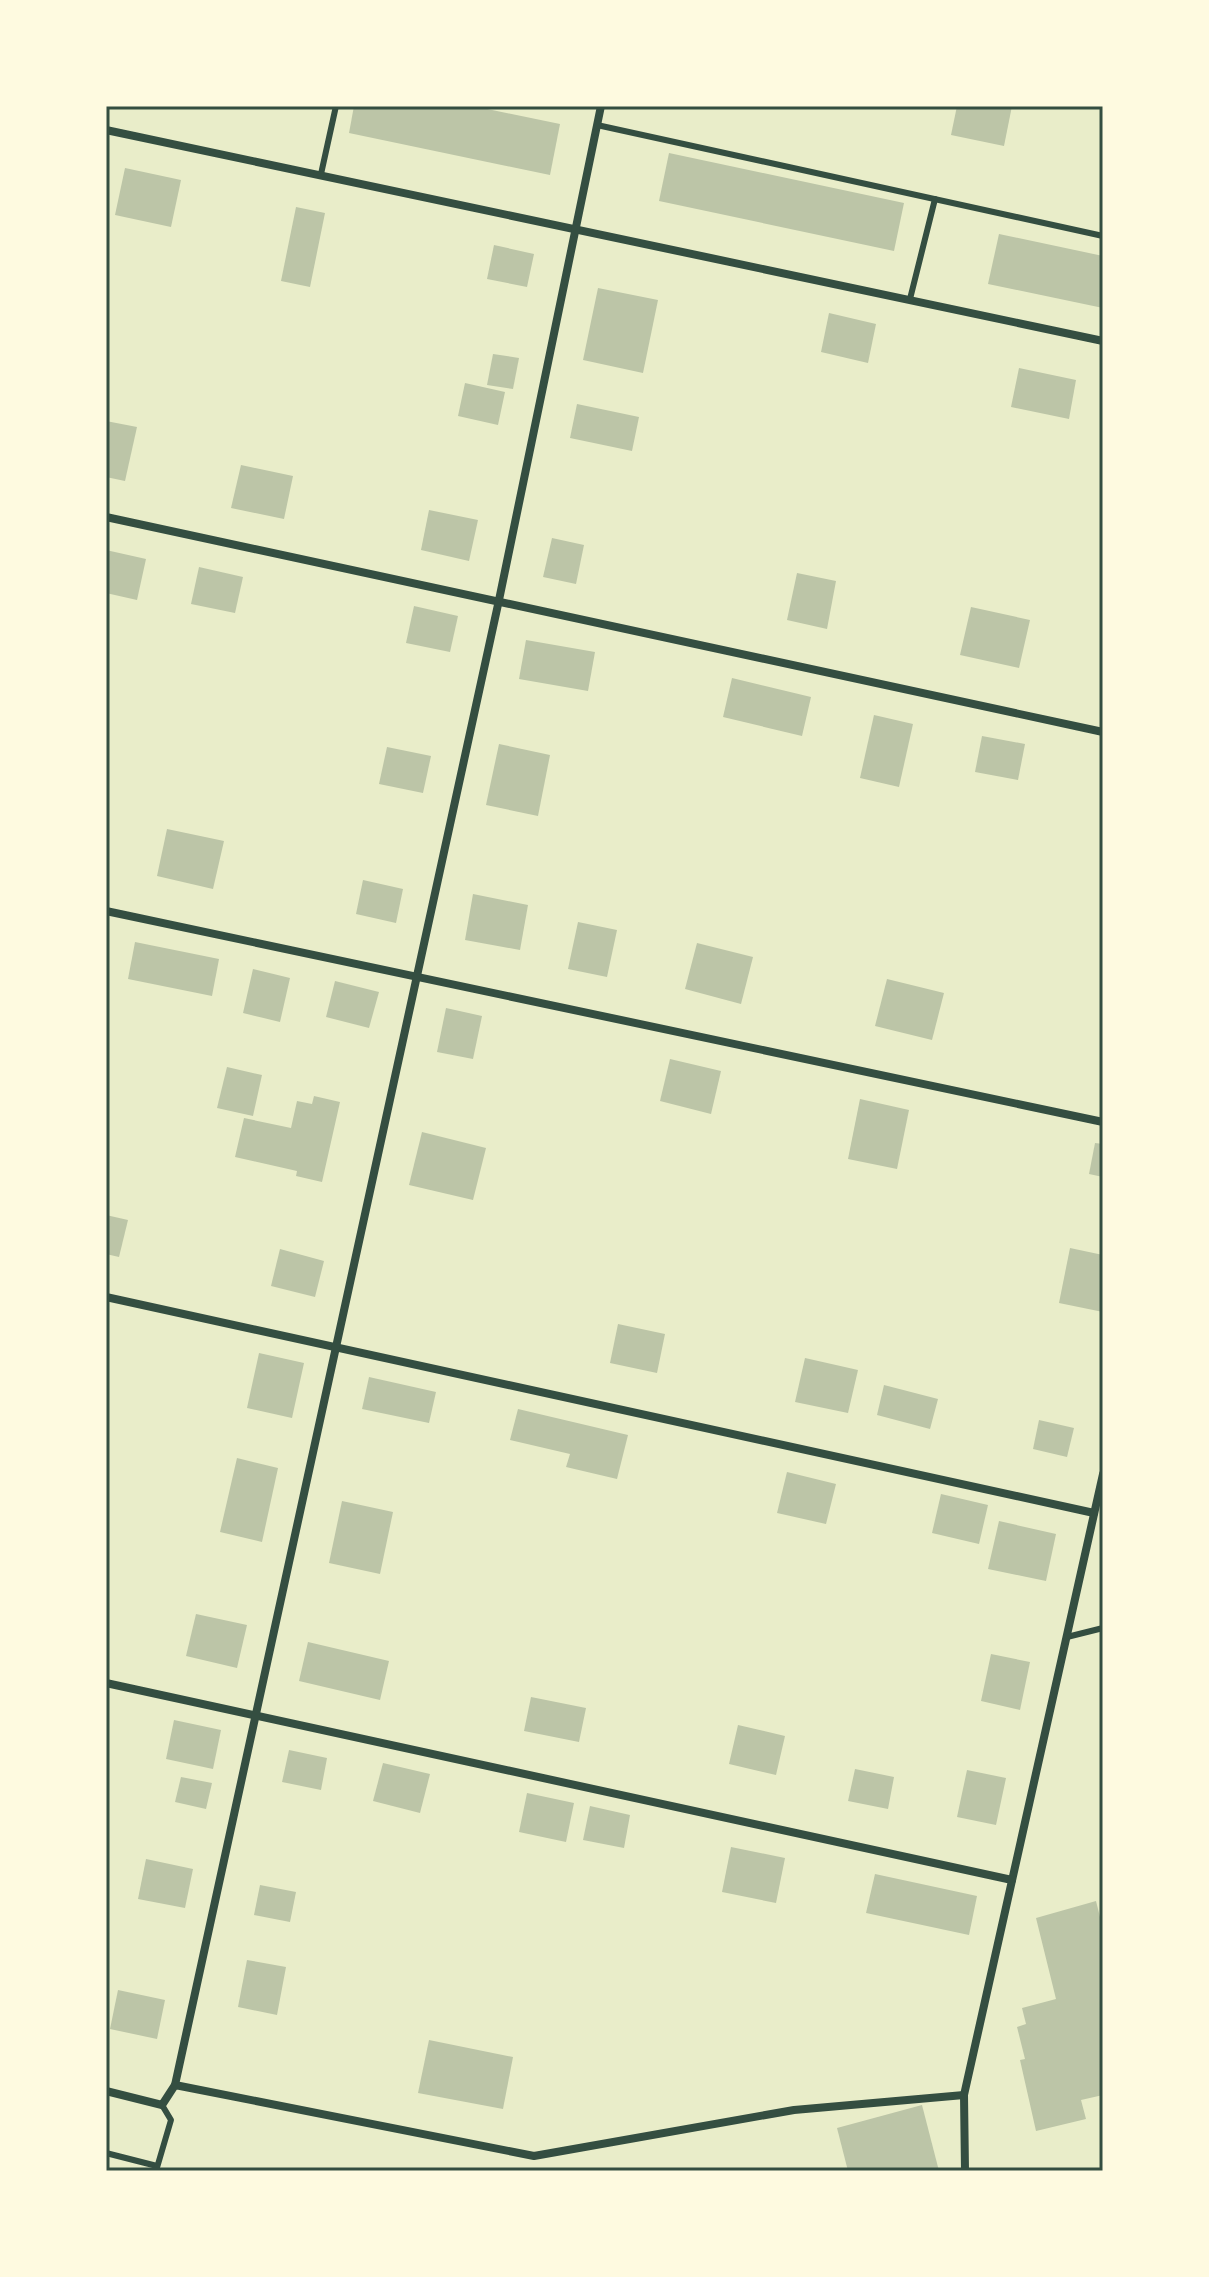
<svg xmlns="http://www.w3.org/2000/svg" width="1209" height="2277" font-family="'Fira Sans',sans-serif">
  <style>
    .building { fill: #bcc5a7 }
    .lines { fill: none; stroke-linecap: round; stroke-linejoin: round }
    .service { stroke: #344e41; stroke-width: 6 }
    .minor { stroke: #344e41; stroke-width: 8 }
    .neatline { fill: none; stroke: #344e41; stroke-width: 3 }
  </style>
  <rect width="100%" height="100%" fill="#e9edc9"/>
  <g class="building">
    <path d="M 354,106 L 473,106 L 560,124 L 550,175 L 349,133 Z"/>
    <path d="M 957,106 L 1012,106 L 1004,146 L 951,135 Z"/>
    <path d="M 669,153 L 904,203 L 894,251 L 659,201 Z"/>
    <path d="M 125,168 L 181,180 L 171,227 L 115,215 Z"/>
    <path d="M 296,207 L 325,213 L 310,287 L 281,281 Z"/>
    <path d="M 999,234 L 1103,256 L 1103,308 L 988,284 Z"/>
    <path d="M 494,245 L 534,254 L 527,287 L 487,279 Z"/>
    <path d="M 598,288 L 658,300 L 643,373 L 583,360 Z"/>
    <path d="M 829,313 L 876,324 L 868,363 L 821,352 Z"/>
    <path d="M 493,354 L 519,358 L 513,389 L 487,385 Z"/>
    <path d="M 1019,368 L 1076,380 L 1069,419 L 1011,407 Z"/>
    <path d="M 465,383 L 505,392 L 498,425 L 458,416 Z"/>
    <path d="M 577,404 L 639,417 L 632,451 L 570,438 Z"/>
    <path d="M 106,421 L 137,427 L 125,481 L 106,477 Z"/>
    <path d="M 241,465 L 293,476 L 284,519 L 231,508 Z"/>
    <path d="M 429,510 L 478,520 L 469,561 L 421,550 Z"/>
    <path d="M 552,538 L 584,545 L 576,584 L 543,577 Z"/>
    <path d="M 106,550 L 146,559 L 137,600 L 106,593 Z"/>
    <path d="M 199,567 L 243,577 L 235,613 L 191,604 Z"/>
    <path d="M 797,573 L 836,581 L 827,629 L 787,620 Z"/>
    <path d="M 414,606 L 458,616 L 450,652 L 406,643 Z"/>
    <path d="M 971,607 L 1030,620 L 1019,668 L 960,655 Z"/>
    <path d="M 526,640 L 595,652 L 588,691 L 519,679 Z"/>
    <path d="M 732,678 L 811,697 L 802,736 L 723,717 Z"/>
    <path d="M 874,715 L 913,724 L 899,787 L 860,778 Z"/>
    <path d="M 982,736 L 1025,744 L 1018,780 L 975,772 Z"/>
    <path d="M 499,744 L 550,755 L 538,816 L 486,805 Z"/>
    <path d="M 387,747 L 431,756 L 423,793 L 379,784 Z"/>
    <path d="M 167,829 L 224,841 L 213,889 L 157,876 Z"/>
    <path d="M 363,880 L 403,889 L 396,923 L 356,914 Z"/>
    <path d="M 473,894 L 528,905 L 520,950 L 465,940 Z"/>
    <path d="M 578,922 L 617,930 L 607,977 L 568,969 Z"/>
    <path d="M 135,942 L 219,959 L 212,996 L 128,979 Z"/>
    <path d="M 697,943 L 753,957 L 741,1004 L 685,989 Z"/>
    <path d="M 253,969 L 290,978 L 280,1022 L 243,1013 Z"/>
    <path d="M 887,979 L 944,993 L 932,1040 L 875,1026 Z"/>
    <path d="M 335,981 L 379,992 L 369,1028 L 326,1017 Z"/>
    <path d="M 446,1008 L 482,1016 L 473,1059 L 437,1052 Z"/>
    <path d="M 670,1059 L 721,1071 L 711,1114 L 660,1101 Z"/>
    <path d="M 227,1067 L 262,1075 L 253,1116 L 217,1108 Z"/>
    <path d="M 314,1096 L 340,1102 L 322,1182 L 296,1176 L 297,1171 L 235,1157 L 244,1118 L 291,1128 L 297,1101 L 312,1104 Z"/>
    <path d="M 860,1099 L 909,1110 L 897,1169 L 848,1159 Z"/>
    <path d="M 422,1132 L 486,1148 L 473,1200 L 409,1185 Z"/>
    <path d="M 1095,1143 L 1103,1144 L 1103,1177 L 1089,1174 Z"/>
    <path d="M 106,1215 L 128,1220 L 119,1257 L 106,1254 Z"/>
    <path d="M 1070,1248 L 1103,1255 L 1103,1312 L 1059,1303 Z"/>
    <path d="M 280,1249 L 324,1261 L 315,1297 L 271,1286 Z"/>
    <path d="M 618,1324 L 665,1334 L 657,1373 L 610,1363 Z"/>
    <path d="M 259,1353 L 304,1363 L 292,1418 L 247,1408 Z"/>
    <path d="M 805,1358 L 858,1370 L 848,1413 L 795,1402 Z"/>
    <path d="M 369,1377 L 436,1392 L 429,1423 L 362,1409 Z"/>
    <path d="M 884,1385 L 938,1399 L 930,1429 L 877,1415 Z"/>
    <path d="M 518,1409 L 628,1435 L 617,1479 L 566,1467 L 570,1454 L 510,1440 Z"/>
    <path d="M 1039,1420 L 1074,1428 L 1067,1457 L 1033,1449 Z"/>
    <path d="M 237,1458 L 278,1468 L 262,1542 L 220,1532 Z"/>
    <path d="M 787,1472 L 836,1484 L 826,1524 L 777,1513 Z"/>
    <path d="M 941,1494 L 988,1505 L 979,1544 L 932,1533 Z"/>
    <path d="M 342,1501 L 393,1512 L 380,1574 L 329,1563 Z"/>
    <path d="M 999,1521 L 1056,1534 L 1046,1581 L 988,1569 Z"/>
    <path d="M 196,1614 L 247,1625 L 237,1668 L 186,1656 Z"/>
    <path d="M 308,1642 L 389,1661 L 380,1700 L 299,1681 Z"/>
    <path d="M 991,1654 L 1030,1662 L 1020,1710 L 981,1701 Z"/>
    <path d="M 531,1697 L 586,1708 L 579,1742 L 524,1731 Z"/>
    <path d="M 174,1720 L 221,1730 L 213,1769 L 166,1759 Z"/>
    <path d="M 738,1725 L 785,1736 L 776,1775 L 729,1764 Z"/>
    <path d="M 289,1750 L 327,1758 L 321,1790 L 282,1782 Z"/>
    <path d="M 383,1763 L 430,1774 L 420,1813 L 373,1801 Z"/>
    <path d="M 855,1769 L 894,1777 L 888,1809 L 848,1801 Z"/>
    <path d="M 967,1770 L 1006,1778 L 996,1825 L 957,1817 Z"/>
    <path d="M 181,1777 L 212,1783 L 206,1809 L 175,1802 Z"/>
    <path d="M 527,1793 L 574,1803 L 566,1842 L 519,1832 Z"/>
    <path d="M 590,1806 L 630,1815 L 624,1848 L 583,1840 Z"/>
    <path d="M 731,1847 L 785,1858 L 776,1903 L 722,1892 Z"/>
    <path d="M 146,1859 L 193,1869 L 185,1908 L 138,1899 Z"/>
    <path d="M 875,1874 L 977,1896 L 969,1935 L 866,1913 Z"/>
    <path d="M 260,1885 L 296,1892 L 290,1922 L 254,1915 Z"/>
    <path d="M 1096,1901 L 1103,1929 L 1103,2095 L 1081,2100 L 1086,2119 L 1036,2131 L 1020,2060 L 1025,2059 L 1017,2027 L 1026,2024 L 1022,2008 L 1056,1999 L 1036,1918 Z"/>
    <path d="M 247,1960 L 286,1967 L 277,2015 L 238,2007 Z"/>
    <path d="M 118,1990 L 165,2000 L 157,2039 L 110,2029 Z"/>
    <path d="M 429,2040 L 513,2057 L 503,2109 L 418,2093 Z"/>
    <path d="M 922,2105 L 939,2171 L 848,2171 L 837,2128 Z"/>
  </g>
  <g class="lines">
    <g class="service">
      <path d="M 597,125 L 1103,236"/>
      <path d="M 321,174 L 336,106"/>
      <path d="M 910,299 L 935,199"/>
      <path d="M 1067,1637 L 1103,1628"/>
      <path d="M 106,2153 L 157,2166"/>
      <path d="M 156,2171 L 171,2120 L 162,2105"/>
    </g>
    <g class="minor">
      <path d="M 106,130 L 1103,341"/>
      <path d="M 106,517 L 1103,732"/>
      <path d="M 106,911 L 1103,1122"/>
      <path d="M 106,1297 L 1094,1513"/>
      <path d="M 106,1683 L 1012,1880"/>
      <path d="M 175,2085 L 499,600 L 601,106"/>
      <path d="M 106,2091 L 162,2105 L 175,2085 L 534,2156 L 794,2110 L 964,2095"/>
      <path d="M 965,2171 L 964,2095 L 1103,1474"/>
    </g>
  </g>
  <rect width="1209" height="2277" fill="none" stroke="#fefae0" stroke-width="216"/>
  <rect x="108" y="108" width="993" height="2061" class="neatline"/>
</svg>
